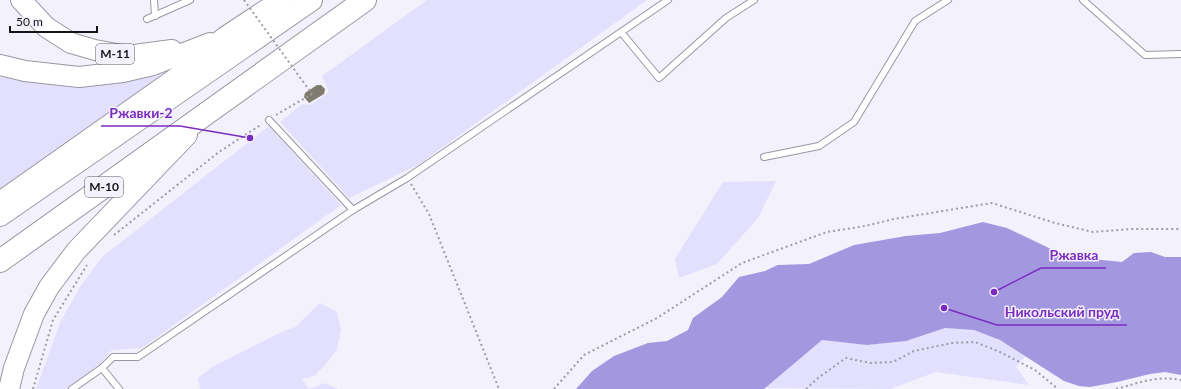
<svg xmlns="http://www.w3.org/2000/svg" width="1181" height="389" font-family="Lato,sans-serif">
  <style>
    .green { fill: #e3e0fe }
    .water { fill: #a397e0 }
    .building { fill: #7f7b71 }
    .lines { fill: none; stroke-linecap: round; stroke-linejoin: round }
    .lane-casing { stroke: #9998a2; stroke-width: 8 }
    .primary-casing { stroke: #9998a2; stroke-width: 22 }
    .highway-casing { stroke: #9998a2; stroke-width: 24 }
    .path { stroke: #9d9ca4; stroke-width: 2; stroke-dasharray: 2 3; stroke-linecap: butt }
    .lane { stroke: #fff; stroke-width: 6 }
    .primary { stroke: #fff; stroke-width: 20 }
    .highway { stroke: #fff; stroke-width: 22 }
    .path-bridge { stroke: #9d9ca4; stroke-width: 2; stroke-dasharray: 2 3; stroke-linecap: butt }
    .labels { text-anchor: middle; stroke-width: 3; stroke-linejoin: round; paint-order: stroke }
    .shield { fill: #f2f1fc; stroke: #57565c; stroke-width: 1 }
    .shield-label { font-size: 12px; font-weight: bold; fill: #141417 }
    .leader { fill: none; stroke: #7b2cbf; stroke-width: 1.5 }
    .callout-dot { fill: #7b2cbf; stroke: #f2f1fc; stroke-width: 1.5 }
    .callout-label { font-size: 14px; text-anchor: middle; font-weight: bold; fill: #7b2cbf; stroke: #f2f1fc; stroke-width: 3; stroke-linejoin: round; paint-order: stroke }
  </style>
  <rect width="100%" height="100%" fill="#f2f1fc"/>
  <g class="green">
    <path d="M 427,0 L 647,0 L 418,165 L 349,198 L 280,122 L 302,104 L 311,105 L 329,92 L 322,76 Z"/>
    <path d="M 0,75 L 83,86 L 163,75 L 0,188 Z"/>
    <path d="M 269,126 L 341,205 L 142,348 L 112,350 L 82,385 L 75,389 L 36,389 L 60,323 L 80,287 L 102,257 Z"/>
    <path d="M 776,181 L 758,218 L 717,264 L 679,278 L 675,259 L 723,182 Z"/>
    <path d="M 320,303 L 337,312 L 341,330 L 337,349 L 327,363 L 314,376 L 302,379 L 309,389 L 325,383 L 338,389 L 200,389 L 198,378 L 212,367 L 279,333 L 295,327 Z"/>
    <path d="M 945,328 L 974,330 L 1000,340 L 1026,355 L 1016,367 L 1029,385 L 936,372 L 890,389 L 765,388 L 822,340 L 867,345 L 906,341 Z"/>
  </g>
  <path class="water" d="M 983,222 L 1007,228 L 1051,249 L 1082,258 L 1122,262 L 1134,253 L 1151,252 L 1165,257 L 1181,257 L 1181,375 L 1165,372 L 1150,374 L 1117,382 L 1090,387 L 1079,386 L 1064,381 L 1000,340 L 974,330 L 945,328 L 906,341 L 867,345 L 822,340 L 764,389 L 576,389 L 592,371 L 614,356 L 648,343 L 667,341 L 688,330 L 693,318 L 722,297 L 739,277 L 765,271 L 778,265 L 809,264 L 854,245 L 906,236 L 940,233 Z"/>
  <path class="building" d="M 317,85 L 321,85 L 325,89 L 324,94 L 309,103 L 304,97 L 305,93 Z"/>
  <g class="lines">
    <g class="lane-casing">
      <g id="lane">
        <path d="M 154,0 L 155,16"/>
        <path d="M 1083,0 L 1145,55 L 1181,54"/>
        <path d="M 147,19 L 190,0"/>
        <path d="M 621,32 L 659,78 L 726,18 L 754,0"/>
        <path d="M 269,120 L 353,210"/>
        <path d="M 764,157 L 819,146 L 854,122 L 915,21 L 948,0"/>
        <path d="M 102,368 L 113,357 L 138,357 L 353,210 L 407,178 L 668,0"/>
        <path d="M 72,389 L 102,368 L 119,389"/>
      </g>
    </g>
    <g class="primary-casing">
      <g id="primary">
        <path d="M 21,0 L 46,27 L 71,43 L 95,50 L 127,56 L 172,50"/>
        <path d="M 0,65 L 25,71 L 79,77 L 123,72 L 153,65 L 210,43"/>
        <path d="M 0,202 L 176,78 L 225,37 L 281,0"/>
        <path d="M 9,389 L 14,368 L 34,314 L 49,287 L 76,251 L 187,135"/>
      </g>
    </g>
    <g class="highway-casing">
      <g id="highway">
        <path d="M 0,215 L 311,0"/>
        <path d="M 0,261 L 365,0"/>
      </g>
    </g>
    <g class="path">
      <path d="M 276,115 L 312,94"/>
      <path d="M 411,184 L 429,214 L 499,389"/>
      <path d="M 114,235 L 219,152 L 262,124"/>
      <path d="M 33,389 L 53,320 L 87,265"/>
      <path d="M 554,389 L 584,355 L 657,318 L 742,263 L 827,232 L 865,226 L 894,219 L 992,203 L 1055,223 L 1093,232 L 1132,229 L 1181,229"/>
      <path d="M 806,389 L 818,378 L 846,358 L 870,363 L 893,362 L 914,351 L 952,343 L 975,342 L 1000,352 L 1035,370 L 1058,389"/>
      <path d="M 1116,389 C 1140,383 1155,375 1181,380"/>
    </g>
    <use href="#lane" class="lane"/>
    <use href="#primary" class="primary"/>
    <use href="#highway" class="highway"/>
    <path class="path-bridge" d="M 244,0 L 312,94"/>
  </g>
  <g class="labels">
    <g class="shield">
      <rect x="96" y="44" width="38" height="20" rx="3"/>
      <rect x="85" y="177" width="38" height="20" rx="3"/>
    </g>
    <g class="shield-label">
      <text x="115" y="58">М-11</text>
      <text x="104" y="191">М-10</text>
    </g>
  </g>
  <path class="leader" d="M250 138L180 126H101M994 292L1041 268H1106M944 308L997 325H1127"/>
  <g class="callout-dot">
    <circle cx="250" cy="138" r="4"/>
    <circle cx="994" cy="292" r="4"/>
    <circle cx="944" cy="308" r="4"/>
  </g>
  <g class="callout-label">
    <text x="141" y="118">Ржавки-2</text>
    <text x="1074" y="260">Ржавка</text>
    <text x="1062" y="317">Никольский пруд</text>
  </g>
  <path d="M10 26v6h87v-6" fill="none" stroke="#141417" stroke-width="2"/>
  <text x="16" y="26" font-size="12" fill="#141417" stroke="#f2f1fc" stroke-width="3" paint-order="stroke">50 m</text>
</svg>
